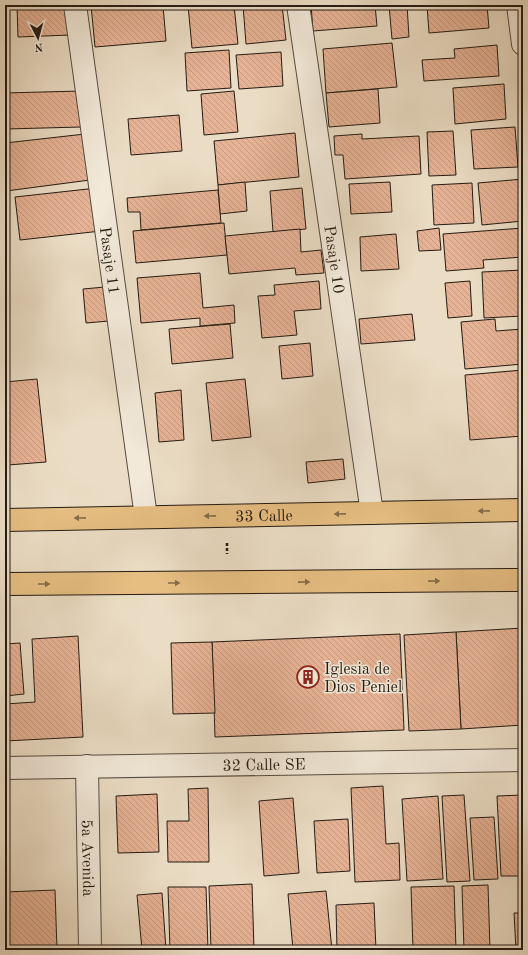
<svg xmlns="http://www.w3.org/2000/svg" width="528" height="955" font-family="'Old Standard TT',serif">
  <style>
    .building { fill: url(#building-back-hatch); stroke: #241b12 }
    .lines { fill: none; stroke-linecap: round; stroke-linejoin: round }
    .minor-casing { stroke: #564c3f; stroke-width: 24 }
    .major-casing { stroke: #241b12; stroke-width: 24 }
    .path { stroke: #241b12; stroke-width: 2.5; stroke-dasharray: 3 2; stroke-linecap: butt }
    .minor { stroke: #f2e9d9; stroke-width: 22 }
    .major { stroke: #e6be82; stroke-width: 22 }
    .oneway { fill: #856c4a }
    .labels { text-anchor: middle; stroke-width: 3; stroke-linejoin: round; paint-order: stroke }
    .street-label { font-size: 16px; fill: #241b12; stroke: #f2e9d9 }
    .poi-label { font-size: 16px; fill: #241b12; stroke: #f2e9d9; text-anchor: start }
  </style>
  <defs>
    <pattern id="building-back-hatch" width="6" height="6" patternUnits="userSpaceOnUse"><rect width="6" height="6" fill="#e7b396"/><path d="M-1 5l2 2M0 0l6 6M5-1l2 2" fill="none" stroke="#c69980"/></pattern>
  </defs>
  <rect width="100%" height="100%" fill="#ebddc5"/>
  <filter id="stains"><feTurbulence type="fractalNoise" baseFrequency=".005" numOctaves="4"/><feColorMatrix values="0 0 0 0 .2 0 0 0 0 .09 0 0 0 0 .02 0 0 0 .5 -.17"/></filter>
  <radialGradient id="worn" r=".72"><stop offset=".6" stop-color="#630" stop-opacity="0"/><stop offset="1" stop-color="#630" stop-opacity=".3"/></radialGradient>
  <g class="building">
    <path d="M 17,5 L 69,5 L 70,35 L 18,37 Z"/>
    <path d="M 91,5 L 163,5 L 166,41 L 95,47 Z"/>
    <path d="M 188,5 L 234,5 L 238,44 L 192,48 Z"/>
    <path d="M 243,5 L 282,5 L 286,40 L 246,44 Z"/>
    <path d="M 311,5 L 375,5 L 377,26 L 313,31 Z"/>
    <path d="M 389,5 L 407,5 L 409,37 L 392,39 Z"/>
    <path d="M 427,5 L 487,5 L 489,28 L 429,33 Z"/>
    <path d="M 392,43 L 397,87 L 326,93 L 323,49 Z"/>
    <path d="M 497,45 L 499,76 L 424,81 L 422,60 L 455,58 L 454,49 Z"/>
    <path d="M 229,50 L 231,88 L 187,91 L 185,53 Z"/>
    <path d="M 281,52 L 283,86 L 239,89 L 236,55 Z"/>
    <path d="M 504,84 L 506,119 L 455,124 L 453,88 Z"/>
    <path d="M 378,89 L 380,123 L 329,127 L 326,93 Z"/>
    <path d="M 80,91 L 81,127 L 5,129 L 5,93 Z"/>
    <path d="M 234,91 L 238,132 L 204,135 L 201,94 Z"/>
    <path d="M 179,115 L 182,151 L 131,155 L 128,119 Z"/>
    <path d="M 515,127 L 518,167 L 474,169 L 471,130 Z"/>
    <path d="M 453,131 L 456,175 L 429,176 L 427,132 Z"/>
    <path d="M 295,133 L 299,177 L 218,185 L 214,141 Z"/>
    <path d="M 85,134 L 90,180 L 6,191 L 5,143 Z"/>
    <path d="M 362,134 L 362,139 L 419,136 L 421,174 L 345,179 L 343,155 L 335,155 L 334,136 Z"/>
    <path d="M 523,179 L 523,221 L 482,225 L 478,183 Z"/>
    <path d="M 245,182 L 247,211 L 220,214 L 218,185 Z"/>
    <path d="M 390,182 L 392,212 L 351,214 L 349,184 Z"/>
    <path d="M 472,183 L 474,223 L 434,225 L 432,185 Z"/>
    <path d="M 97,188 L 101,231 L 20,240 L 15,197 Z"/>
    <path d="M 302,188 L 306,229 L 273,232 L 270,191 Z"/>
    <path d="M 218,190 L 221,223 L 141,230 L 140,212 L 128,212 L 127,198 Z"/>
    <path d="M 224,223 L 227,255 L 136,263 L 133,231 Z"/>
    <path d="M 439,228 L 441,250 L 419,251 L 417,231 Z"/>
    <path d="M 523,228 L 523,257 L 483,260 L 484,268 L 446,271 L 443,234 Z"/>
    <path d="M 300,229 L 301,252 L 321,250 L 324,273 L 296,275 L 295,268 L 229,274 L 225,236 Z"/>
    <path d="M 396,234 L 399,269 L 361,271 L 360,237 Z"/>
    <path d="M 523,270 L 523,316 L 484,318 L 482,272 Z"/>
    <path d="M 200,273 L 203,308 L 234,305 L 235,323 L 200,326 L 200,318 L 141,323 L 137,278 Z"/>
    <path d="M 319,281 L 321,309 L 294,311 L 297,335 L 262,338 L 258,296 L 275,295 L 274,285 Z"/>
    <path d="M 470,281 L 472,316 L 448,318 L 445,283 Z"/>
    <path d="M 105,287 L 109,321 L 86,323 L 83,289 Z"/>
    <path d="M 412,314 L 415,340 L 361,344 L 359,319 Z"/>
    <path d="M 495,319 L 496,331 L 523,329 L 523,364 L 465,369 L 461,322 Z"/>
    <path d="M 230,324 L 233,358 L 172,364 L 169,329 Z"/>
    <path d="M 310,343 L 313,376 L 282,379 L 279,346 Z"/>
    <path d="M 523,370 L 523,436 L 470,440 L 465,375 Z"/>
    <path d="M 37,379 L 46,462 L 8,465 L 5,433 L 5,382 Z"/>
    <path d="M 245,379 L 251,437 L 212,441 L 206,383 Z"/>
    <path d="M 181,390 L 184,440 L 159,442 L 155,393 Z"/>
    <path d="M 343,459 L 345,479 L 308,483 L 306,462 Z"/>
    <path d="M 523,628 L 523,725 L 461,729 L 456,632 Z"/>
    <path d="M 456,632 L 461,729 L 409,731 L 404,635 Z"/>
    <path d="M 400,634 L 404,730 L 215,737 L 212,642 Z"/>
    <path d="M 78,636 L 83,737 L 5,741 L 5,704 L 35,702 L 32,639 Z"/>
    <path d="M 212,642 L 215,713 L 173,714 L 171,643 Z"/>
    <path d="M 20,643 L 24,694 L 5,696 L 5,644 Z"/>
    <path d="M 383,786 L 386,844 L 399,843 L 400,880 L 355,882 L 351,788 Z"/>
    <path d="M 208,788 L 209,862 L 168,862 L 167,821 L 189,821 L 188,789 Z"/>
    <path d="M 157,794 L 159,852 L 118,853 L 116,796 Z"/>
    <path d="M 464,795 L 470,881 L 447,882 L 442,796 Z"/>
    <path d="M 523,795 L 523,852 L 519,853 L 520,876 L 501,876 L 497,796 Z"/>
    <path d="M 438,796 L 443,879 L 407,881 L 402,799 Z"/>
    <path d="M 293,798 L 299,873 L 264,876 L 259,801 Z"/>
    <path d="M 494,817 L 498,879 L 474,880 L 470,818 Z"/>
    <path d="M 348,819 L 350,871 L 317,873 L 314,821 Z"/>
    <path d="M 252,884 L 254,950 L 211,950 L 209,886 Z"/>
    <path d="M 488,885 L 490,950 L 464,950 L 462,886 Z"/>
    <path d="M 454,886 L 456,950 L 413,950 L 411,887 Z"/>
    <path d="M 168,887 L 206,887 L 208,950 L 170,950 Z"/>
    <path d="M 55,890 L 57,950 L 5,950 L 5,892 Z"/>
    <path d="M 326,891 L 332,950 L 293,950 L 288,894 Z"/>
    <path d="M 162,893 L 166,950 L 142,950 L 137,895 Z"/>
    <path d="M 374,903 L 376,950 L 337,950 L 336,905 Z"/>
    <path d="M 514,913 L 523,913 L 523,950 L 516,950 Z"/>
  </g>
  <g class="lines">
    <g class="minor-casing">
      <g id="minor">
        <path id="s1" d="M 75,5 L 146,517"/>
        <path id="s2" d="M 298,5 L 372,513"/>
        <path d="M 518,5 L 523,44"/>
        <path id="s3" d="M 87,766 L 90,950"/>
        <path id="s4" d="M 5,768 L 523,760"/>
      </g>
    </g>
    <g class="major-casing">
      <g id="major">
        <path id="s5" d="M 5,520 L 523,510"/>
        <path d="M 5,584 L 523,580"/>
      </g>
    </g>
    <path class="path" d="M 227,543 L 227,554"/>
    <use href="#minor" class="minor"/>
    <use href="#major" class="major"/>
  </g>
  <defs><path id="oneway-solid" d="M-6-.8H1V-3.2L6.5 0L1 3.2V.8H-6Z"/></defs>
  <g class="oneway">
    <use href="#oneway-solid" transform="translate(484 511) rotate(179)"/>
    <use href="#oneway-solid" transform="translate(340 514) rotate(179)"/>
    <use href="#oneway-solid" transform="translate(210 516) rotate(179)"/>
    <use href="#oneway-solid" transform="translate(80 518) rotate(179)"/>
    <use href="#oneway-solid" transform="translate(434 581) rotate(-1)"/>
    <use href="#oneway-solid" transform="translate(304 582) rotate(-1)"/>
    <use href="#oneway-solid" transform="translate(174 583)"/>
    <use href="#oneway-solid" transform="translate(44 584)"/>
  </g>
  <defs>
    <g id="building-ring" transform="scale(1.15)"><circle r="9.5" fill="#f2e9d9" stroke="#8f2418" stroke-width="1.5"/><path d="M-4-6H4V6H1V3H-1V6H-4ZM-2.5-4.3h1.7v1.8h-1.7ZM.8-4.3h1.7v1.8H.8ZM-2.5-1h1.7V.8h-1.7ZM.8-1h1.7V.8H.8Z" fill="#8f2418"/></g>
  </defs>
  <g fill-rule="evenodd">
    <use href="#building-ring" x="308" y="677"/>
  </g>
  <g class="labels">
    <g class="street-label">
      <text dy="6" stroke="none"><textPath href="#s2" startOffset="257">Pasaje 10</textPath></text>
      <text dy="6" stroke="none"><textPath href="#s1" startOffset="258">Pasaje 11</textPath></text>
      <text dy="6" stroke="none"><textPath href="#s5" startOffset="259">33 Calle</textPath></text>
      <text dy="6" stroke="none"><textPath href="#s4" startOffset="259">32 Calle SE</textPath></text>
      <text dy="6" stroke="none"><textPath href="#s3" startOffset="92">5a Avenida</textPath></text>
    </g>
    <g class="poi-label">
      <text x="324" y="674">Iglesia de<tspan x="324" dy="18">Dios Peniel</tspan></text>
    </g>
  </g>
  <rect width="528" height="955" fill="none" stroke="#ebddc5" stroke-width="20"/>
  <rect x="6" y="6" width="516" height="943" fill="none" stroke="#241b12" stroke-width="2"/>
  <rect x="10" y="10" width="508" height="935" fill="none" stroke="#241b12"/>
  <g transform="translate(38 38) rotate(174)" stroke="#f2e9d9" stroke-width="3" paint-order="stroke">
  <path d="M0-3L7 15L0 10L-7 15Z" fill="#241b12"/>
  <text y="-6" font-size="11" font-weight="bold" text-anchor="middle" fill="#241b12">N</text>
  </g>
  <rect width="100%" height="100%" filter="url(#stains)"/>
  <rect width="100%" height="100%" fill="url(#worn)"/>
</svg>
